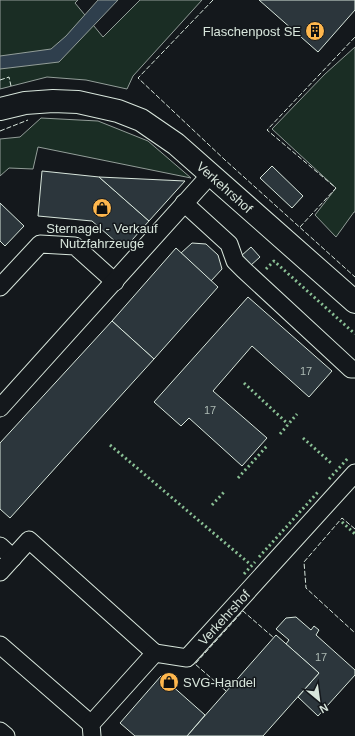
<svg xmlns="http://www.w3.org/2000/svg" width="355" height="736" font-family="Arial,sans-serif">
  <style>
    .green { fill: #1a2d24; stroke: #939e99 }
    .water { fill: #2f3f4d; stroke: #939e99 }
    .building { fill: #2c363c; stroke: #d8e6dc }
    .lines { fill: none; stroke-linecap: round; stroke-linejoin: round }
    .minor-casing { stroke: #d8e6dc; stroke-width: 19 }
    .major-casing { stroke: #d8e6dc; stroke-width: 24 }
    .minor { stroke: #14181c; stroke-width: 17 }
    .major { stroke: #14181c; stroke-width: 22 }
    .hedge { stroke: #8ac095; stroke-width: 3; stroke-dasharray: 2 3; stroke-linecap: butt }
    .fence { stroke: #d8e6dc; stroke-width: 1; stroke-dasharray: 5 2; stroke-linecap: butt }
    .labels { text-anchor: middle; stroke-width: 3; stroke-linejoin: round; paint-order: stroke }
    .number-label { font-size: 11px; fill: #adbab4 }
    .poi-label { font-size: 13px; fill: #d8e6dc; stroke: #14181c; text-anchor: end }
    .street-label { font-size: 13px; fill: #d8e6dc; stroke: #14181c }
  </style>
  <rect width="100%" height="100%" fill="#14181c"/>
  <g class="green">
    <path d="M 0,0 L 78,0 L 75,3 L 103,37 L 140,0 L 202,0 L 133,76 L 127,89 L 86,80 L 47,77 L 0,89 Z"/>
    <path d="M 355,47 L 355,212 L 354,212 L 336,237 L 315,215 L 336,188 L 272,129 L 325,74 Z"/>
    <path d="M 41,118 L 98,121 L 148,141 L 191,178 L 38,147 L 33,169 L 9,168 L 0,176 L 0,139 L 20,137 Z"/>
  </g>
  <path class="water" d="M 98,0 L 118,0 L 59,62 L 0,69 L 0,56 L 51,49 L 66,36 Z"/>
  <g class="building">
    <path d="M 259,0 L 355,0 L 355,10 L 318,52 Z"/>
    <path d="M 272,166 L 303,196 L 292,208 L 260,178 Z"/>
    <path d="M 42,171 L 99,177 L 149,221 L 124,249 L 92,221 L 38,216 Z"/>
    <path d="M 99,177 L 185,181 L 149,221 Z"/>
    <path d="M 0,203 L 24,226 L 5,246 L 0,241 Z"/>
    <path d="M 192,243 L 206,244 L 218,255 L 222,269 L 211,281 L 181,253 Z"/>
    <path d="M 251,247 L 260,257 L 250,266 L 241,256 Z"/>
    <path d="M 176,248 L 218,287 L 154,359 L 112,321 Z"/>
    <path d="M 248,297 L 332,371 L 309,397 L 252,346 L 213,391 L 267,438 L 242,466 L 189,418 L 181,426 L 154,402 Z"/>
    <path d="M 112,321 L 154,359 L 10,518 L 0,509 L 0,443 Z"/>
    <path d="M 296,617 L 311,630 L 314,626 L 319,630 L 316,635 L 355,670 L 355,675 L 318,716 L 298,697 L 319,673 L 286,644 L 289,640 L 276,629 L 286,618 Z"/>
    <path d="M 276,635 L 319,673 L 263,736 L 187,736 Z"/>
    <path d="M 161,676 L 205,715 L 187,736 L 135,736 L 120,723 Z"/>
  </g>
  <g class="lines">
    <g class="minor-casing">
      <g id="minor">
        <path d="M 184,203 L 229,244 L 235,261 L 244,270 L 351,369 L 355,369"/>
        <path d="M 0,287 L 40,244 L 75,246 L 115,282"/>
        <path d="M 0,408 L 211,174"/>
        <path d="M 0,546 L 13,558"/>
        <path d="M 0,572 L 29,540 L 155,653"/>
        <path d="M 0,645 L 91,724"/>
        <path d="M 0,731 L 6,736"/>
        <path id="s1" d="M 92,736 L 91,724 L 155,653 L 187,658 L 355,473"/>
      </g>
    </g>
    <g class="major-casing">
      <g id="major">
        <path id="s2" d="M 0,109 L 25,103 L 53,101 L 78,102 L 118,111 L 141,120 L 176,144 L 355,302"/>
      </g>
    </g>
    <use href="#minor" class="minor"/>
    <use href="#major" class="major"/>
    <g class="hedge">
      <path d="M 266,269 L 274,261 L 355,334"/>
      <path d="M 244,383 L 288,424"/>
      <path d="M 280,434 L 297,414"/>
      <path d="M 303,438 L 331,463"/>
      <path d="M 110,445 L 251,565"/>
      <path d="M 238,478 L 267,446"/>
      <path d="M 329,479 L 349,457"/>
      <path d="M 212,505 L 225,491"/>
      <path d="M 342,522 L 355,534"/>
      <path d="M 259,557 L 318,492"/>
      <path d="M 244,574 L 255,562"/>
    </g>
    <g class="fence">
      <path d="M 213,0 L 138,78 L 225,160 L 355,277"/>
      <path d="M 0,80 L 9,77 L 11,86"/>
      <path d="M 0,131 L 28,120"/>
      <path d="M 300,227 L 336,188 L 267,130 L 355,37"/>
      <path d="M 355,529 L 342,518 L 304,562 L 306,588 L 355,633"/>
      <path d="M 226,691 L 195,664 L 243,611 L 274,638"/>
    </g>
  </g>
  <defs>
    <g id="building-disc" transform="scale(1)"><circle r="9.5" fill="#ffb74d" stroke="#14181c"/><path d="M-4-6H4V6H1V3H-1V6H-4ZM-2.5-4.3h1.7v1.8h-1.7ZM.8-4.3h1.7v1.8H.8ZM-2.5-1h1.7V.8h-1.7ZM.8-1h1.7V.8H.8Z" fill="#111"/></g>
    <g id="shop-disc" transform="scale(1)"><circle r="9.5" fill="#ffb74d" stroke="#14181c"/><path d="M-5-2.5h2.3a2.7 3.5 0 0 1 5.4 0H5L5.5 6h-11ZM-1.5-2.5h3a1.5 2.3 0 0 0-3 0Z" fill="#111"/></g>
  </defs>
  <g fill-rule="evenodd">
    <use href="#building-disc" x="315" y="31"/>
    <use href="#shop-disc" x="102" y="208"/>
    <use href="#shop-disc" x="169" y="682"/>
  </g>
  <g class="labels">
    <g class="number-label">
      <text x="306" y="375">17</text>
      <text x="210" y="414">17</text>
      <text x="321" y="661">17</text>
    </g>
    <g class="poi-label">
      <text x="301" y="36">Flaschenpost SE</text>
      <text x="102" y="233" text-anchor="middle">Sternagel - Verkauf<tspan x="102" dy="15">Nutzfahrzeuge</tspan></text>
      <text x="183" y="687" text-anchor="start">SVG-Handel</text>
    </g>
    <g class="street-label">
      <text dy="5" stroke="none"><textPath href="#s2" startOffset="252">Verkehrshof</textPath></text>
      <text dy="5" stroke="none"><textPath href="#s1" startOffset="195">Verkehrshof</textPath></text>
    </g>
  </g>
  <g transform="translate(319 700) rotate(151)" stroke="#14181c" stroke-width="3" paint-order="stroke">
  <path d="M0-3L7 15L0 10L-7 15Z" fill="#d8e6dc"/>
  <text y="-6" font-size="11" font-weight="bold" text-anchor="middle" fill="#d8e6dc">N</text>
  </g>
</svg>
